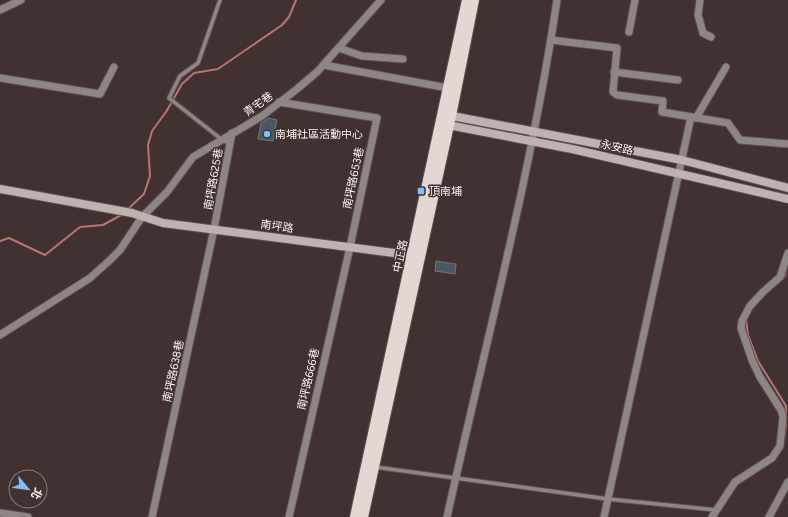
<svg xmlns="http://www.w3.org/2000/svg" width="788" height="517" font-family="Figtree,'Noto Sans TC',sans-serif">
  <style>
    .lines { fill: none; stroke-linecap: round; stroke-linejoin: round }
    .stream { stroke: #b87571; stroke-width: 2 }
    .building { fill: #4d5761; stroke: #6c7782 }
    .lane-casing { stroke: #5f504f; stroke-width: 5.5 }
    .street-casing { stroke: #5f504f; stroke-width: 9 }
    .secondary-casing { stroke: #5f504f; stroke-width: 10 }
    .primary-casing { stroke: #5f504f; stroke-width: 12 }
    .lane { stroke: #8d8685; stroke-width: 3.5 }
    .street { stroke: #8d8685; stroke-width: 7 }
    .secondary { stroke: #bfb2b1; stroke-width: 8 }
    .primary { stroke: #e5d5d3; stroke-width: 10 }
    .poi-dot { fill: #7fbdfa; stroke: #413231; stroke-width: 1.5 }
    .labels { text-anchor: middle; stroke-width: 3; stroke-linejoin: round; paint-order: stroke }
    .street-label { font-size: 11px; fill: #faf0ef; stroke: #413231 }
    .poi-label { font-size: 11px; fill: #faf0ef; stroke: #413231; text-anchor: start }
  </style>
  <rect width="100%" height="100%" fill="#413231"/>
  <g class="lines">
    <g class="stream">
      <path d="M 128,209 L 144,194 L 150,176 L 148,145 L 152,131 L 166,112 L 182,84 L 194,73 L 218,69 L 282,25 L 289,17 L 296,0"/>
      <path d="M 0,241 L 9,238 L 45,255 L 80,227 L 103,225 L 123,214"/>
      <path d="M 779,282 L 785,276 L 786,270"/>
      <path d="M 746,319 L 748,335 L 758,361 L 786,406 L 786,426 L 783,444"/>
    </g>
  </g>
  <g class="building">
    <path d="M 268,118 L 277,120 L 273,141 L 258,139 L 261,123 Z"/>
    <path d="M 436,261 L 456,264 L 455,274 L 435,271 Z"/>
  </g>
  <g class="lines">
    <g class="lane-casing">
      <g id="lane">
        <path d="M 220,0 L 198,63 L 180,76 L 169,98 L 221,139 L 230,144"/>
        <path d="M 375,467 L 608,499 L 716,510"/>
      </g>
    </g>
    <g class="street-casing">
      <g id="street">
        <path d="M 700,0 L 698,15 L 703,33 L 711,37"/>
        <path d="M 0,10 L 21,0"/>
        <path d="M 629,32 L 635,0"/>
        <path d="M 551,40 L 617,48 L 613,92 L 617,95 L 663,101 L 662,112 L 728,123 L 740,140 L 788,144"/>
        <path d="M 339,48 L 362,56 L 403,59"/>
        <path d="M 324,65 L 448,88"/>
        <path d="M 614,72 L 678,80"/>
        <path d="M 0,78 L 100,94 L 114,67"/>
        <path d="M 279,102 L 377,118 L 350,247 L 289,517"/>
        <path d="M 696,118 L 726,67"/>
        <path d="M 0,335 L 90,278 L 110,260 L 120,250 L 142,217 L 167,192 L 193,157 L 262,116 L 297,89 L 317,72 L 381,0"/>
        <path d="M 0,513 L 28,517"/>
        <path d="M 152,517 L 214,229 L 232,133"/>
        <path d="M 447,517 C 485,345 531,175 557,0"/>
        <path d="M 604,517 L 691,117"/>
        <path d="M 712,517 L 735,482 L 772,458 L 780,446 L 783,417 L 781,410 L 760,377 L 752,360 L 741,328 L 742,321 L 750,306 L 763,292 L 780,277 L 788,253"/>
        <path d="M 769,517 L 788,482"/>
      </g>
    </g>
    <g class="secondary-casing">
      <g id="secondary">
        <path d="M 447,115 L 682,160 L 788,188"/>
        <path d="M 443,124 L 572,149 L 788,199"/>
        <path d="M 0,189 L 132,213 L 163,223 L 417,256"/>
      </g>
    </g>
    <g class="primary-casing">
      <g id="primary">
        <path d="M 355,517 L 467,0"/>
        <path d="M 363,517 L 451,116 L 474,0"/>
      </g>
    </g>
    <use href="#lane" class="lane"/>
    <use href="#street" class="street"/>
    <use href="#secondary" class="secondary"/>
    <use href="#primary" class="primary"/>
  </g>
  <g class="poi-dot">
    <circle cx="267" cy="134" r="4"/>
    <rect x="417" y="187" width="8" height="8" rx="2"/>
  </g>
  <g class="labels">
    <g class="street-label">
      <text transform="translate(258 104) rotate(-35)" y="4">青宅巷</text>
      <text transform="translate(617 147) rotate(13)" y="4">永安路</text>
      <text transform="translate(353 178) rotate(-78)" y="4">南坪路653巷</text>
      <text transform="translate(213 179) rotate(-80)" y="4">南坪路625巷</text>
      <text transform="translate(277 226) rotate(8)" y="4">南坪路</text>
      <text transform="translate(400 256) rotate(-78)" y="4">中正路</text>
      <text transform="translate(173 371) rotate(-78)" y="4">南坪路638巷</text>
      <text transform="translate(308 379) rotate(-77)" y="4">南坪路666巷</text>
    </g>
    <g class="poi-label">
      <text x="275" y="138">南埔社區活動中心</text>
      <text x="429" y="195">頂南埔</text>
    </g>
  </g>
  <g transform="translate(28 489) rotate(119)"><circle r="19" fill="#413231" stroke="#8b7e7d"/>
  <path d="M0-3L7 15L0 10L-7 15Z" fill="#7fbdfa"/>
  <text y="-6" font-size="11" font-weight="bold" text-anchor="middle" fill="#faf0ef">北</text>
  </g>
</svg>
